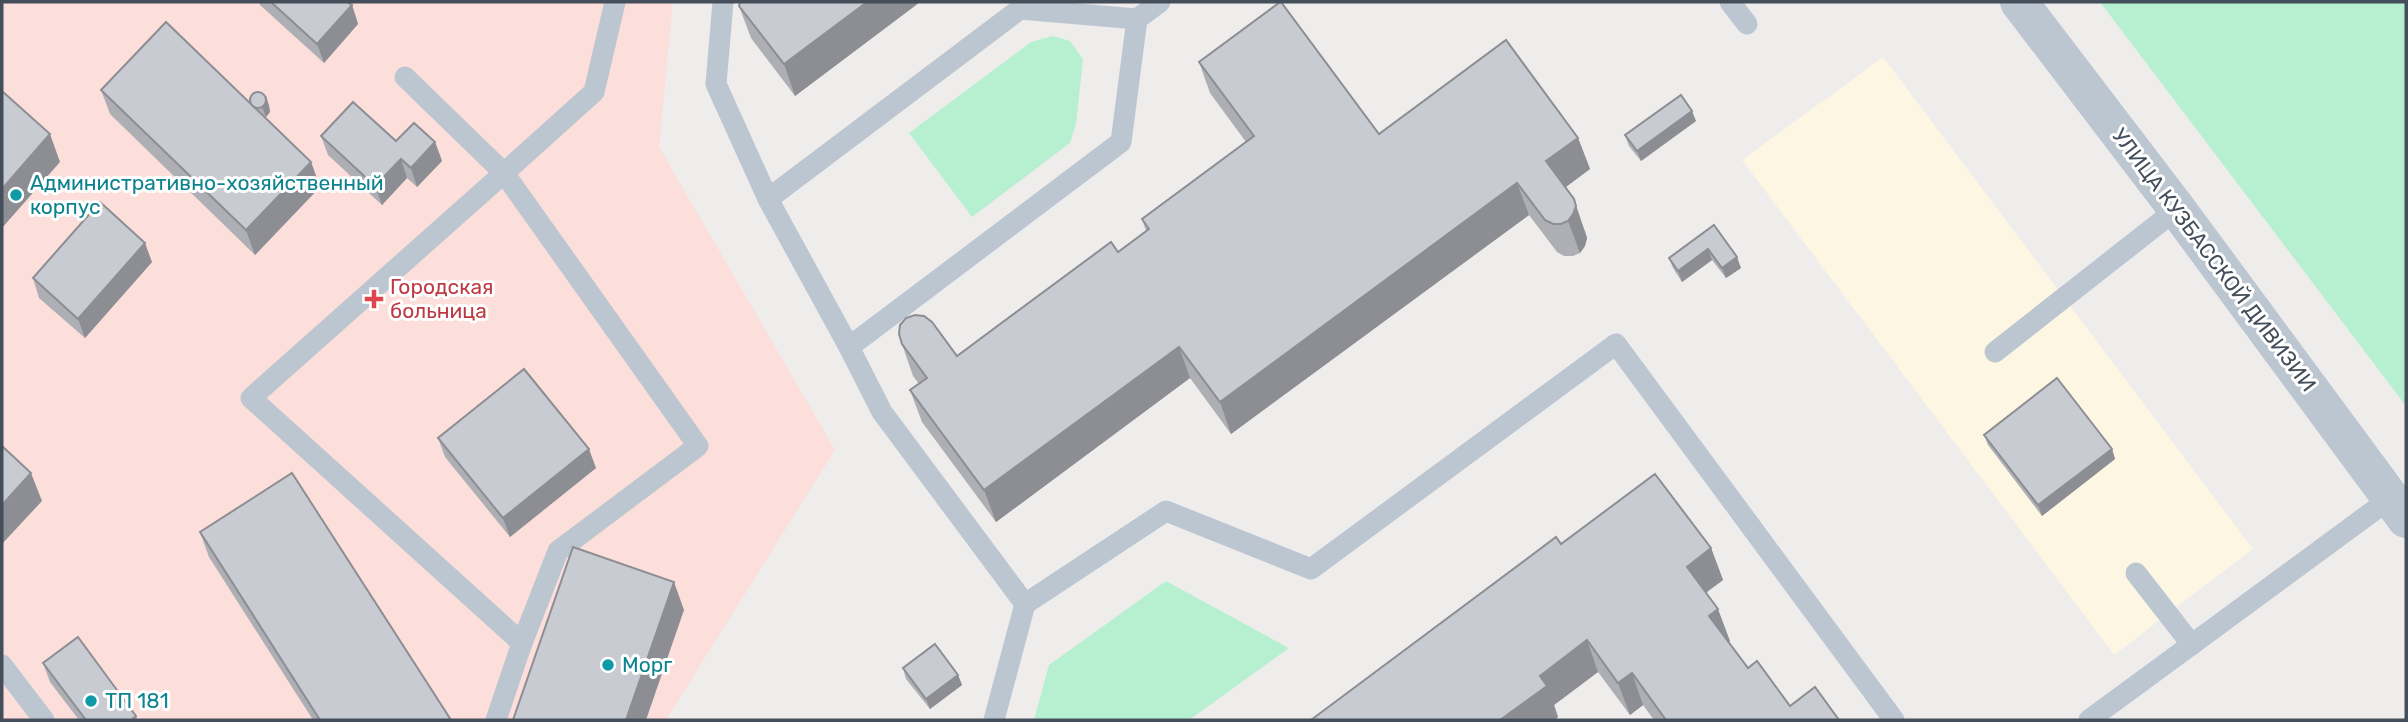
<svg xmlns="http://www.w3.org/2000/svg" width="2408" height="722" font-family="Rubik,sans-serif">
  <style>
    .commercial { fill: #fcf6e3 }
    .medical { fill: #fcdeda }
    .green { fill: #b7f0d0 }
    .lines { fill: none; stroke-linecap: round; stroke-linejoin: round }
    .lane { stroke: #bcc6d0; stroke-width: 21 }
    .street { stroke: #bcc6d0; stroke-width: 38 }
    .wall { fill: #adafb5 }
    .shaded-wall { fill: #8d8e93 }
    .building { fill: #c9cbd2; stroke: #8d8e93; stroke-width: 2 }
    .culture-dot { fill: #0f9aa8; stroke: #fff; stroke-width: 2.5 }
    .health-dot { fill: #e0444e; stroke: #fff; stroke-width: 2.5 }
    .labels { text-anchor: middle; stroke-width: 6; stroke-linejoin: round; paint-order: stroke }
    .culture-label { font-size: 21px; fill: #0d838f; stroke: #fff; text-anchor: start }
    .street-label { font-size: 21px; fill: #444f5b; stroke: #fff }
    .health-label { font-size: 21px; fill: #be3a42; stroke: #fff; text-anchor: start }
  </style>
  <rect width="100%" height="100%" fill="#efecec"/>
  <path class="commercial" d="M 1883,57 L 2253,549 L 2114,655 L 1742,160 Z"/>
  <path class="medical" d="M 2,2 L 673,2 L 659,147 L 835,450 L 666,720 L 2,720 Z"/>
  <g class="green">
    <path d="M 2100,2 L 2406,2 L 2406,406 Z"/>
    <path d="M 1053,36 L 1070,41 L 1083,59 L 1076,124 L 1070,143 L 972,217 L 909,133 L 1031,42 Z"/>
    <path d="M 1166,581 L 1289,648 L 1189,720 L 1034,720 L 1049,665 Z"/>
  </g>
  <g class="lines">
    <g class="lane">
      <path d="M 723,2 L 716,84 L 768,199 L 849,347 L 882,412 L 1025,604"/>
      <path d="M 1730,2 L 1747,24"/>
      <path d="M 405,77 L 504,173 L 251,398 L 522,643 L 558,551 L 698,446 L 504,173 L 594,92 L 615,2"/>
      <path d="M 768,199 L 1020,9 L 1137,19 L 1160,2"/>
      <path d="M 849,347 L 1121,142 L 1137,19"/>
      <path d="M 1995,352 L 2177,209"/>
      <path d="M 2136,573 L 2192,645"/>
      <path d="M 2,665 L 44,720"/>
      <path d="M 496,720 L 522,643"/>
      <path d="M 994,720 L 1025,604 L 1166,511 L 1311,569 L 1616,344 L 1894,720"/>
      <path d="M 2089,720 L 2391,498"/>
    </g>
    <path class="street" d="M 2019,2 L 2177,209 L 2406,519"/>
  </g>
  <g class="wall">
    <path d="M 259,2 L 347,2 L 352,5 L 358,24 L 324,63 L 260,5 Z"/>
    <path d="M 920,2 L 795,96 L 751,38 L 739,6 Z"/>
    <path d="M 1199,62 L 1379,134 L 1578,138 L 1590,169 L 1565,187 L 1585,231 L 1587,238 L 1585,246 L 1580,253 L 1573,256 L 1564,256 L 1557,252 L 1529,215 L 1231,434 L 1190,378 L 996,522 L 922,422 L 910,390 L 919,384 L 913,376 L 902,344 L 957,356 L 1118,252 L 1146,231 L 1142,219 L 1246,142 L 1210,93 Z"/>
    <path d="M 101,90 L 252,105 L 266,96 L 269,106 L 270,112 L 266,117 L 265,117 L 311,162 L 320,187 L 255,255 L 110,114 Z"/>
    <path d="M 1696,121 L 1641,161 L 1629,146 L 1625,135 Z"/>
    <path d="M 321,136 L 396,141 L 435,142 L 442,161 L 417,187 L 407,178 L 382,205 L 328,155 Z"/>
    <path d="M 1714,225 L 1741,268 L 1726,278 L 1712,260 L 1682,282 L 1673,268 L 1669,258 Z"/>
    <path d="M 152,262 L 85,338 L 39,298 L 33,278 Z"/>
    <path d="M 1984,435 L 2112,449 L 2115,459 L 2042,516 L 1988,445 Z"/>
    <path d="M 438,438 L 596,468 L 510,537 L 445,457 Z"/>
    <path d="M 200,532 L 451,720 L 313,720 L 209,557 Z"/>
    <path d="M 1561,544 L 1711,548 L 1723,580 L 1706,593 L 1730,641 L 1729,642 L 1748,668 L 1790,706 L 1839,720 L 1654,720 L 1643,705 L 1630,715 L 1598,672 L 1554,705 L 1558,717 L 1311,720 Z"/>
    <path d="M 43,663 L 136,716 L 138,720 L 79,720 L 50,682 Z"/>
    <path d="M 903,668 L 958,675 L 962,685 L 930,709 L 906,679 Z"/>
  </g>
  <g class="shaded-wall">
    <path d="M 867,2 L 920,2 L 795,96 L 784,64 Z"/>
    <path d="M 352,5 L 358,24 L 324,63 L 317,44 Z"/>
    <path d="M 266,96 L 269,106 L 270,112 L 266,117 L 262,107 Z"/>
    <path d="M 1692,111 L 1696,121 L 1641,161 L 1637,151 Z"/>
    <path d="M 50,134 L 60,162 L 2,228 L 2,189 Z"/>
    <path d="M 1578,138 L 1590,169 L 1558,193 L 1546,161 Z"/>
    <path d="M 435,142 L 442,161 L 417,187 L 411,168 Z"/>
    <path d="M 401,159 L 407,178 L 382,205 L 375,186 Z"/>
    <path d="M 311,162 L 320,187 L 255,255 L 246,230 Z"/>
    <path d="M 1517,183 L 1529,215 L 1231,434 L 1220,402 Z"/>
    <path d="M 1574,199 L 1587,238 L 1585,246 L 1580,253 L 1568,221 Z"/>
    <path d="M 145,243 L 152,262 L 85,338 L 78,319 Z"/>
    <path d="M 1708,249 L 1712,260 L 1682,282 L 1678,271 Z"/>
    <path d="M 1737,257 L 1741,268 L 1726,278 L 1722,268 Z"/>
    <path d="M 1179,347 L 1190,378 L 996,522 L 984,490 Z"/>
    <path d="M 589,449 L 596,468 L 510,537 L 503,518 Z"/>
    <path d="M 2112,449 L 2115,459 L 2042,516 L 2038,505 Z"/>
    <path d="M 31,473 L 42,501 L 2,544 L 2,505 Z"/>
    <path d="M 1711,548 L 1723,580 L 1698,598 L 1687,567 Z"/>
    <path d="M 674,582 L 684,610 L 646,720 L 626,720 Z"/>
    <path d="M 1718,609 L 1730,641 L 1721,647 L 1709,616 Z"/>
    <path d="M 1587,640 L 1598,672 L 1554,705 L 1558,717 L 1555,720 L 1500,720 L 1540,676 Z"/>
    <path d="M 1632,673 L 1643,705 L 1630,715 L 1618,683 Z"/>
    <path d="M 958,675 L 962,685 L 930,709 L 926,699 Z"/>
  </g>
  <g class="building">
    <path d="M 271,2 L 347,2 L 352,5 L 317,44 Z"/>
    <path d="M 740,2 L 867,2 L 784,64 L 739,6 Z"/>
    <path d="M 1280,2 L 1281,2 L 1379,134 L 1506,40 L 1578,138 L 1546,161 L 1574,199 L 1576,206 L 1573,214 L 1568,221 L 1561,224 L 1553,224 L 1545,220 L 1517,183 L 1220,402 L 1179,347 L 984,490 L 910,390 L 927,378 L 902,344 L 899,334 L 900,325 L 906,318 L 915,315 L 924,316 L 932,322 L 957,356 L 1111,242 L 1118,252 L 1149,229 L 1142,219 L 1254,136 L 1199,62 Z"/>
    <path d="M 166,22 L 311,162 L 246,230 L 101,90 Z"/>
    <path d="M 2,91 L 50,134 L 2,189 Z"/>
    <circle cx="258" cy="100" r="8"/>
    <path d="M 1681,95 L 1692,111 L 1637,151 L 1625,135 Z"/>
    <path d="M 353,102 L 396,141 L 414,123 L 435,142 L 411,168 L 401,159 L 375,186 L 321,136 Z"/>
    <path d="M 100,202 L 145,243 L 78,319 L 33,278 Z"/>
    <path d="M 1714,225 L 1737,257 L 1722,268 L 1708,249 L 1678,271 L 1669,258 Z"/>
    <path d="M 524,369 L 589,449 L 503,518 L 438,438 Z"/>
    <path d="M 2057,378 L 2112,449 L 2038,505 L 1984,435 Z"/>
    <path d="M 2,446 L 31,473 L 2,505 Z"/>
    <path d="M 292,473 L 451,720 L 320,720 L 200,532 Z"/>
    <path d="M 1655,474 L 1711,548 L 1687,567 L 1718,609 L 1709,616 L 1748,668 L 1757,661 L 1790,706 L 1815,687 L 1839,720 L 1666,720 L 1632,673 L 1618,683 L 1587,640 L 1540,676 L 1547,686 L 1500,720 L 1311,720 L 1556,537 L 1561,544 Z"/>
    <path d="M 573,547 L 674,582 L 626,720 L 513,720 Z"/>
    <path d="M 78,637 L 136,716 L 131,720 L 86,720 L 43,663 Z"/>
    <path d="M 935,644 L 958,675 L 926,699 L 903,668 Z"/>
  </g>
  <g class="culture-dot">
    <circle cx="16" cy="195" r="7"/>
    <circle cx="608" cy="665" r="7"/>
    <circle cx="91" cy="701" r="7"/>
  </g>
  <path class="health-dot" d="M370.5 288.5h7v7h7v7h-7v7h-7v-7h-7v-7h7z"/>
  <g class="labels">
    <g class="culture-label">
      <text x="30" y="190">Административно-хозяйственный<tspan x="30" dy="24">корпус</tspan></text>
      <text x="622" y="672">Морг</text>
      <text x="105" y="708">ТП 181</text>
    </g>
    <g class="street-label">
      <text transform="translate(2214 260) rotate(53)" y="7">УЛИЦА КУЗБАССКОЙ ДИВИЗИИ</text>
    </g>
    <g class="health-label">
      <text x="390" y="294">Городская<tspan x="390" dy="24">больница</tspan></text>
    </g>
  </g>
  <rect width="2408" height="722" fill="none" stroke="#444f5b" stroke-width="7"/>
</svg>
